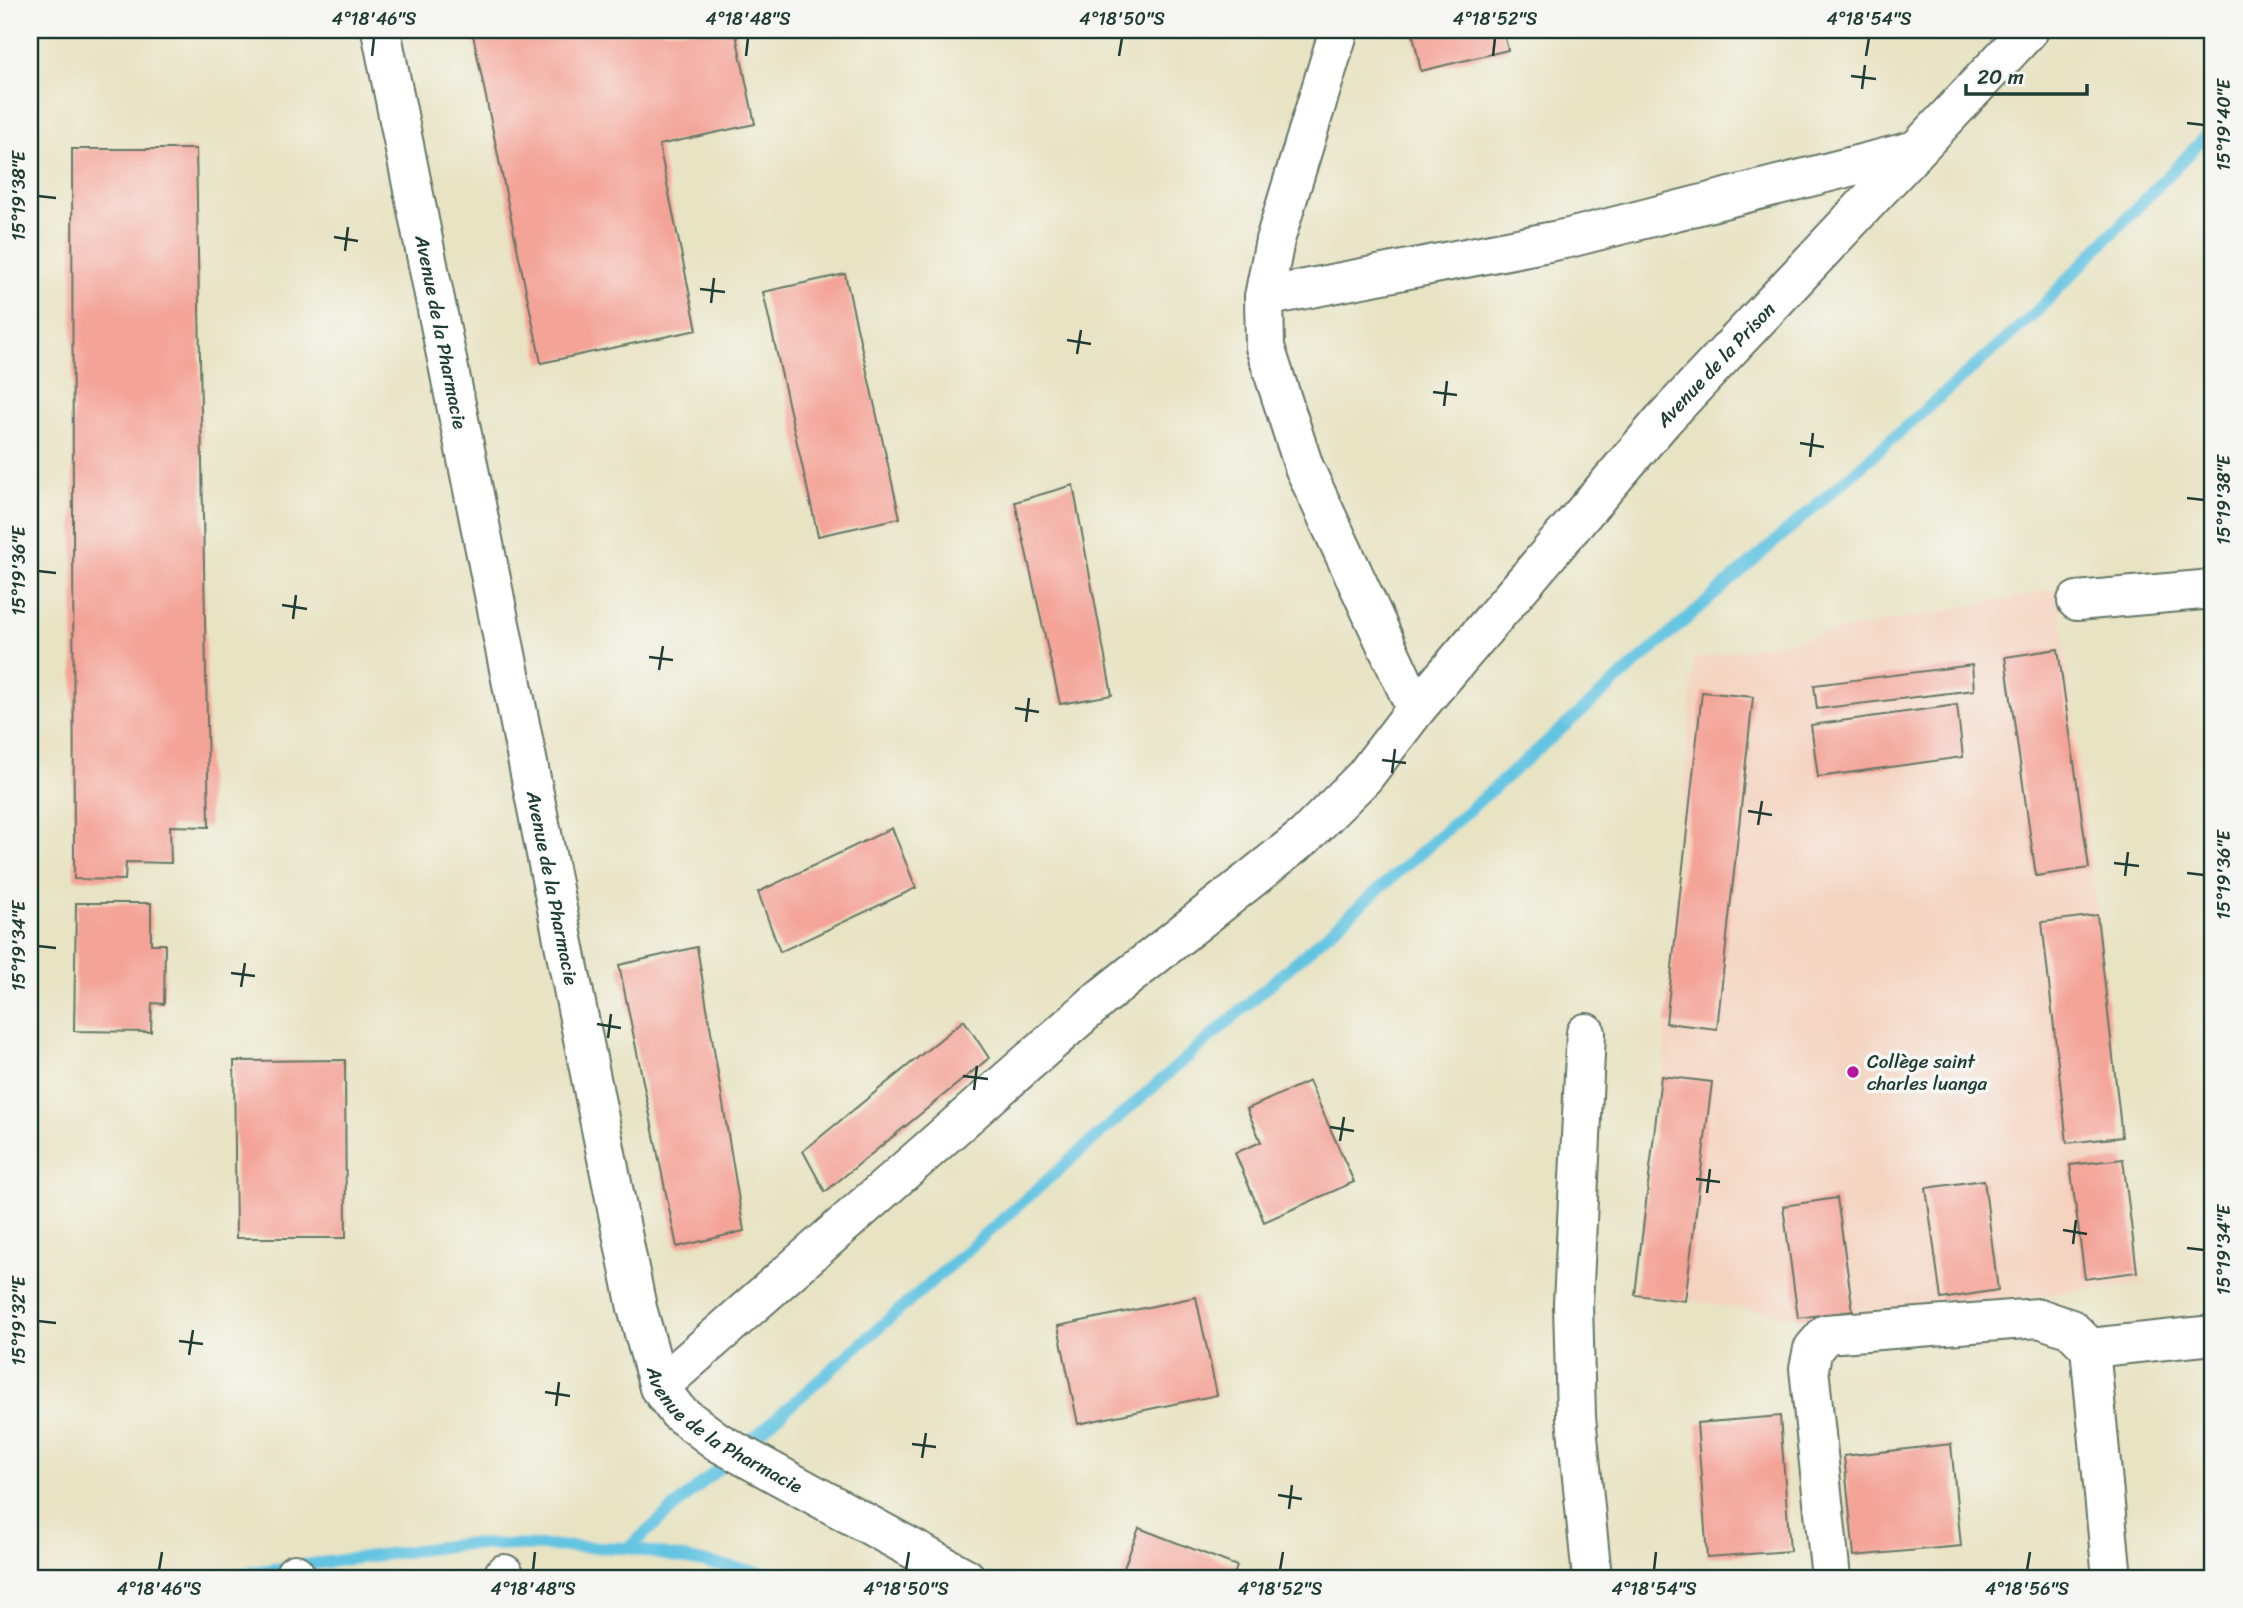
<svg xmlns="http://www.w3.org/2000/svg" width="2243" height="1608" font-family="Sriracha,sans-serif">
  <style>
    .built { fill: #f4d3c0 }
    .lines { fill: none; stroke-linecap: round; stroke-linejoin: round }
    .stream { stroke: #64c4e2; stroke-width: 12 }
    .building { fill: #f4a397 }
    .minor-casing { stroke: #657766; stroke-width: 42 }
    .minor { stroke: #fff; stroke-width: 38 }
    .ticks { fill: none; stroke: #1f3d34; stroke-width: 2.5 }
    .poi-dot { fill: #b5179e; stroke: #f6f6f2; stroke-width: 2.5 }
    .labels { text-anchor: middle; stroke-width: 7; stroke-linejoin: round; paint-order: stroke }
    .street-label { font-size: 19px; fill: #1f3d34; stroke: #f6f6f2 }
    .poi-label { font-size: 19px; fill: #1f3d34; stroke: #f6f6f2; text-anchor: start }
    .neatline { fill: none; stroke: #1f3d34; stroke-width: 2.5 }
    .ticks-label { font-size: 18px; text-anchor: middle; fill: #1f3d34 }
  </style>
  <rect width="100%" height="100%" fill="#f6f6f2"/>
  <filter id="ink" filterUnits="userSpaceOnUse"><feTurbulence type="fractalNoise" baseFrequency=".0143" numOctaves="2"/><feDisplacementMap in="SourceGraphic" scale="14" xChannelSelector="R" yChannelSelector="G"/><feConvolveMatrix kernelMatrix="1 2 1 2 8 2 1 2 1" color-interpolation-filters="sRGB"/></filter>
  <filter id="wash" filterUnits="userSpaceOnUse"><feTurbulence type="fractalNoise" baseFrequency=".00686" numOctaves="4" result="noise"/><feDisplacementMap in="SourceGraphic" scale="28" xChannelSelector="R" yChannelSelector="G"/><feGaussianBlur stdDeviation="1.57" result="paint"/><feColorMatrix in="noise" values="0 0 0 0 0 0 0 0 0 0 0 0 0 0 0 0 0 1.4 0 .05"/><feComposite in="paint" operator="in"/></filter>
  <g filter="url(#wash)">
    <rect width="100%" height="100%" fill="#e8e3c3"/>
    <path class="built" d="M 2058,589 L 2142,1284 L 1813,1320 L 1645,1293 L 1694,659 Z"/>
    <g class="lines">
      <g class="stream">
        <path d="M 628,1548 L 2032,316 L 2213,129"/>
        <path d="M 208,1578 L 463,1544 L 628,1548 L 791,1578"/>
      </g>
    </g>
    <g id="blocks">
      <g class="building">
        <path d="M 472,30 L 735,30 L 755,124 L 659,145 L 697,330 L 541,363 Z"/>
        <path d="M 1412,30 L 1503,30 L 1508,50 L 1421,71 Z"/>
        <path d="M 72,149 L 196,149 L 209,827 L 170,826 L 171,863 L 126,862 L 125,880 L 74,879 Z"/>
        <path d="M 845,274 L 900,518 L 818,536 L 763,292 Z"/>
        <path d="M 1073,485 L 1112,695 L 1060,704 L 1015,502 Z"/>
        <path d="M 2058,649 L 2089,868 L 2036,876 L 2005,657 Z"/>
        <path d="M 1972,665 L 1974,690 L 1817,709 L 1814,685 Z"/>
        <path d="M 1702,692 L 1753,697 L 1717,1029 L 1666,1023 Z"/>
        <path d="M 1957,705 L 1963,757 L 1818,777 L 1811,725 Z"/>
        <path d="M 892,828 L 916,888 L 780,952 L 758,892 Z"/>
        <path d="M 76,903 L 151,903 L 151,944 L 165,944 L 164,1004 L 152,1003 L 151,1032 L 74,1031 Z"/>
        <path d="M 2097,915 L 2122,1137 L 2067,1143 L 2042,922 Z"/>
        <path d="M 697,947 L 744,1231 L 677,1247 L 619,965 Z"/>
        <path d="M 964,1020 L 989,1058 L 825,1192 L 803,1151 Z"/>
        <path d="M 345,1060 L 346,1238 L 236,1238 L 234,1061 Z"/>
        <path d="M 1661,1076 L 1712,1082 L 1685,1301 L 1635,1295 Z"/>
        <path d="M 1309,1081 L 1354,1182 L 1264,1222 L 1235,1153 L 1261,1142 L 1247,1109 Z"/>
        <path d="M 2123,1159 L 2137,1272 L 2085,1279 L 2070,1165 Z"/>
        <path d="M 1984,1180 L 1998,1290 L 1941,1299 L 1926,1188 Z"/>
        <path d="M 1837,1198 L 1853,1311 L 1798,1318 L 1783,1206 Z"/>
        <path d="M 1196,1297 L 1217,1395 L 1078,1424 L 1058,1326 Z"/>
        <path d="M 1780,1416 L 1790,1551 L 1707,1557 L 1697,1423 Z"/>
        <path d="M 1951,1444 L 1961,1546 L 1854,1556 L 1844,1456 Z"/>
        <path d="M 1139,1528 L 1237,1566 L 1233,1578 L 1120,1578 Z"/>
      </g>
    </g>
  </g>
  <g filter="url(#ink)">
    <use href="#blocks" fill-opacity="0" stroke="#657766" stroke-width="2"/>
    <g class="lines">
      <g class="minor-casing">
        <g id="minor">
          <path id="s1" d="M 381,30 L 637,1308 L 659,1387 L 678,1412 L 718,1442 L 966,1578"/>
          <path d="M 1339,30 L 1275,240 L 1264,297 L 1265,347 L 1304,467 L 1416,709"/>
          <path d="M 1264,297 L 1569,238 L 1916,150"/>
          <path d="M 2077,601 L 2213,589"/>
          <path d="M 1586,1033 L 1573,1304 L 1576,1417 L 1592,1578"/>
          <path d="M 2090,1348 L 2112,1578"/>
          <path id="s2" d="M 659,1387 L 1100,999 L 1305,836 L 1364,777 L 1416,709 L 1663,420 L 2029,30"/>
          <path d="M 295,1574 L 295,1578"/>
          <path d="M 504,1574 L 504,1578"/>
          <path d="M 1831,1578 L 1809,1368 L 1813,1349 L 1826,1334 L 2039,1318 L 2071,1329 L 2090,1348 L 2213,1335"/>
        </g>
      </g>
      <use href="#minor" class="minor"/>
    </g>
  </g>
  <path class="ticks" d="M 372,56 L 374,38M 746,56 L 748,38M 1119,56 L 1122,38M 1493,56 L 1495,38M 1866,56 L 1869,38M 1851,76 L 1876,79M 1862,89 L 1865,65M 2187,123 L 2204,125M 38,196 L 56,198M 334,237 L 358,241M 345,251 L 348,227M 700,289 L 725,292M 711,303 L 714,278M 1067,340 L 1091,344M 1077,354 L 1081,330M 1433,392 L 1457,395M 1444,406 L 1447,381M 1800,443 L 1824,447M 1810,457 L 1813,433M 2187,498 L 2204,500M 38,571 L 56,573M 282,605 L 307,609M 293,619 L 296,595M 649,657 L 673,660M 659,670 L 663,646M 1015,708 L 1039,712M 1026,722 L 1029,698M 1382,760 L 1406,763M 1392,773 L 1395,749M 1748,811 L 1772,815M 1758,825 L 1762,801M 2114,863 L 2139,866M 2187,873 L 2204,875M 2125,876 L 2128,852M 38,946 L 56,948M 231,973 L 255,976M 241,987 L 245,963M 597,1024 L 621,1028M 608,1038 L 611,1014M 963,1076 L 988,1079M 974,1090 L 977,1066M 1330,1127 L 1354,1131M 1340,1141 L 1344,1117M 1696,1179 L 1720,1182M 1707,1193 L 1710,1169M 2063,1230 L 2087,1234M 2073,1244 L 2076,1220M 2187,1248 L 2204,1250M 38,1321 L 56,1323M 179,1341 L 203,1344M 189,1355 L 193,1330M 545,1392 L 570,1396M 556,1406 L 559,1382M 912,1444 L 936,1447M 922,1458 L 926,1433M 1278,1495 L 1302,1499M 1289,1509 L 1292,1485M 159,1570 L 162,1552M 533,1570 L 535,1552M 906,1570 L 909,1552M 1280,1570 L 1283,1552M 1654,1570 L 1656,1552M 2027,1570 L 2030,1552"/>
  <circle class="poi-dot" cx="1853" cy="1072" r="7"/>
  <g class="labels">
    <g class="street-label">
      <text dy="7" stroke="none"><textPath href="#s1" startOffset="308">Avenue de la Pharmacie</textPath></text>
      <text dy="7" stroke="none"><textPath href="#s2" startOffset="1475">Avenue de la Prison</textPath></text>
      <text dy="7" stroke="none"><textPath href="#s1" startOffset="875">Avenue de la Pharmacie</textPath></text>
      <text dy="7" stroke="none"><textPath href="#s1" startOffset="1463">Avenue de la Pharmacie</textPath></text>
    </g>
    <g class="poi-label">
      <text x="1867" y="1068">Collège saint<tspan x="1867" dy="22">charles luanga</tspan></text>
    </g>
  </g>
  <rect width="2243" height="1608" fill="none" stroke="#f6f6f2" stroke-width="77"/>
  <path d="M1966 84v10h121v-10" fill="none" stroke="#1f3d34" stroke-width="3.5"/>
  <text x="1977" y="84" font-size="21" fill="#1f3d34" stroke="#f6f6f2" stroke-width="5" paint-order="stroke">20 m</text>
  <rect x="38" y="38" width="2166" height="1532" class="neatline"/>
  <g class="ticks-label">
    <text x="374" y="25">4°18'46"S</text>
    <text x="748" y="25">4°18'48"S</text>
    <text x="1122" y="25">4°18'50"S</text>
    <text x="1495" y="25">4°18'52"S</text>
    <text x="1869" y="25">4°18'54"S</text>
    <text transform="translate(2224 125) rotate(-90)" y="6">15°19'40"E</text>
    <text transform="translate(19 196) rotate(-90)" y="6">15°19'38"E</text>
    <text transform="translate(2224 500) rotate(-90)" y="6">15°19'38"E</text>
    <text transform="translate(19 571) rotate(-90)" y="6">15°19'36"E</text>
    <text transform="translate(2224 875) rotate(-90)" y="6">15°19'36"E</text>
    <text transform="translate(19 946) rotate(-90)" y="6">15°19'34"E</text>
    <text transform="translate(2224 1250) rotate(-90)" y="6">15°19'34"E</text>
    <text transform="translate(19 1321) rotate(-90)" y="6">15°19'32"E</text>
    <text x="159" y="1595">4°18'46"S</text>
    <text x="533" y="1595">4°18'48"S</text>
    <text x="906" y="1595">4°18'50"S</text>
    <text x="1280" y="1595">4°18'52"S</text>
    <text x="1654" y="1595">4°18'54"S</text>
    <text x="2027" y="1595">4°18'56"S</text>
  </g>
</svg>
